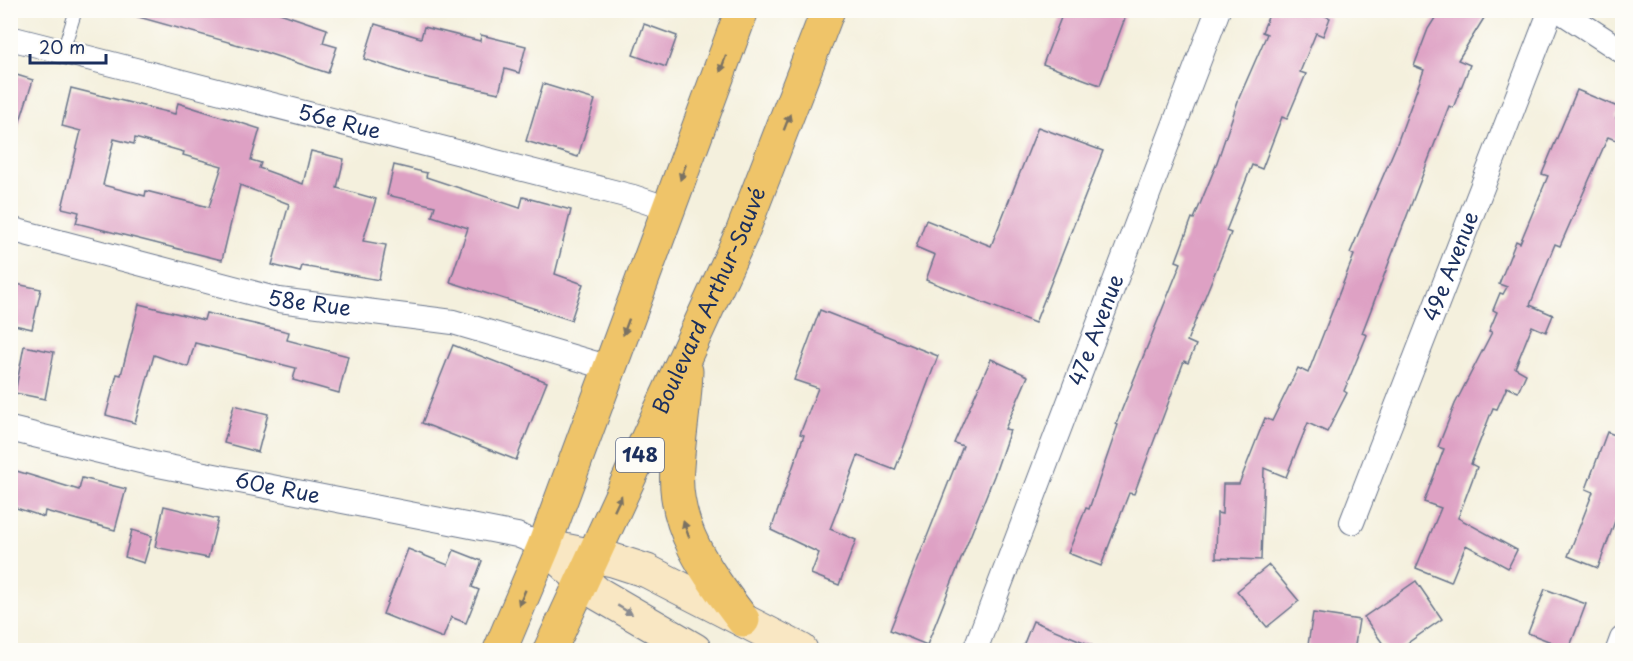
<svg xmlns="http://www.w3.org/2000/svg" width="1633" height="661" font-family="'Playpen Sans',sans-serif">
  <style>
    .building { fill: #dea1c4; fill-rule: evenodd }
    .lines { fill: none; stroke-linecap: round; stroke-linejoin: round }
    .service-casing { stroke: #67738a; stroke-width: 14 }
    .minor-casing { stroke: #67738a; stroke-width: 26 }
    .secondary-casing { stroke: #67738a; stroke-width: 35 }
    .primary-casing { stroke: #67738a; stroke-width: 35 }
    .service { stroke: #fff; stroke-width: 12 }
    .minor { stroke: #fff; stroke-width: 24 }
    .secondary { stroke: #f9e7c3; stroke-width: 33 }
    .primary { stroke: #efc469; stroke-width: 33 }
    .oneway { fill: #7a7263 }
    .oneway2 { fill: #8a8b90 }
    .labels { text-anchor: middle; stroke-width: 6; stroke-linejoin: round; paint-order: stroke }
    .shield { fill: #fdfcf7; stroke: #5f6c8c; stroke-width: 1.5 }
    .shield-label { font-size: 20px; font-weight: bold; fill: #1b2f5e }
    .street-label { font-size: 21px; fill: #1b2f5e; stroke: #fdfcf7 }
  </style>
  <rect width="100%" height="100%" fill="#fdfcf7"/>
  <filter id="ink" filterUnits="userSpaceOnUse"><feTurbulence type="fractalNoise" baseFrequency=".0167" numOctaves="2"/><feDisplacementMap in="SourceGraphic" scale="12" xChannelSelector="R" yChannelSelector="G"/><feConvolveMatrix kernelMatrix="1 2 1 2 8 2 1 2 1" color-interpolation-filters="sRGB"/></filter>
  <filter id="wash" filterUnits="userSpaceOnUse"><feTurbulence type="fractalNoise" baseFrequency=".008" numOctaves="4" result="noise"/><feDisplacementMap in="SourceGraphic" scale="24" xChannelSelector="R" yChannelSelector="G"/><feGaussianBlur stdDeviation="1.35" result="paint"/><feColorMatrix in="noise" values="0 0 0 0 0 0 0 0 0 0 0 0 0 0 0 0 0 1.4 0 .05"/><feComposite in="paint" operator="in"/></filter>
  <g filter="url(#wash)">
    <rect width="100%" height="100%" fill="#f4f0dd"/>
    <g id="blocks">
      <g class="building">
        <path d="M 135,10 L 271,10 L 327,29 L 323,43 L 337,47 L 328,73 L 264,52 L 135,16 Z"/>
        <path d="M 1064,10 L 1128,10 L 1100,85 L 1043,64 Z"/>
        <path d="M 1271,10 L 1313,10 L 1330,18 L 1323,36 L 1316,33 L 1300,72 L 1306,74 L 1287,119 L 1282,117 L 1262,169 L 1252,165 L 1226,231 L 1231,233 L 1187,341 L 1196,345 L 1188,363 L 1184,361 L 1134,494 L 1129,493 L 1101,566 L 1068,553 L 1086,508 L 1089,509 L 1118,425 L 1116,424 L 1181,263 L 1176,261 L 1192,218 L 1194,219 L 1216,165 L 1239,98 L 1267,34 L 1262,32 Z"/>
        <path d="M 1440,10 L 1489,10 L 1458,60 L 1470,65 L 1453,108 L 1449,106 L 1362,333 L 1367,335 L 1344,391 L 1347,393 L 1327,432 L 1308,423 L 1286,477 L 1264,468 L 1261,560 L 1216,558 L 1217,513 L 1222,514 L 1223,484 L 1239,484 L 1265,418 L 1272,421 L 1298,368 L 1308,373 L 1354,255 L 1350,253 L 1396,146 L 1424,70 L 1414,66 L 1428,29 Z"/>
        <path d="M 375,24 L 421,38 L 424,27 L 480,41 L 481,35 L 526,46 L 519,73 L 505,69 L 499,93 L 410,74 L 364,59 Z"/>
        <path d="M 644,24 L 677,36 L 666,67 L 633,55 Z"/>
        <path d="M 10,73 L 33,80 L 15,137 L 10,136 Z"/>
        <path d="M 543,84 L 595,100 L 578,157 L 526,141 Z"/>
        <path d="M 71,88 L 175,114 L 178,103 L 260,129 L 251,160 L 261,163 L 259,168 L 303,184 L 311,151 L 344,159 L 337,188 L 376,199 L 363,241 L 386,245 L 379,280 L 302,266 L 300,272 L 272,265 L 289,204 L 240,185 L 222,260 L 76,223 L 79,212 L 62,208 L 81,131 L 62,126 ZM 135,138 L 184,152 L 183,155 L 222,166 L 209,207 L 146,191 L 145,196 L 103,185 L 114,139 L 134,144 Z"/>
        <path d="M 1577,90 L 1620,108 L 1616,118 L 1623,120 L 1623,143 L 1608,137 L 1560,246 L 1555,244 L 1530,305 L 1553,315 L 1546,332 L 1532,326 L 1515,368 L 1526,374 L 1518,392 L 1507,387 L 1497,409 L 1493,408 L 1471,464 L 1477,467 L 1458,518 L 1517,550 L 1508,568 L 1466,545 L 1451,582 L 1416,568 L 1441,508 L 1424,502 L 1444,449 L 1438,447 L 1455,404 L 1492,332 L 1489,331 L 1497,312 L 1493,310 L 1500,293 L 1503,294 L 1507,287 L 1499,284 L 1516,241 L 1520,243 L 1548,176 L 1542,174 Z"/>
        <path d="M 1038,127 L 1103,151 L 1035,323 L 926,280 L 935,255 L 916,247 L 926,220 L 991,246 Z"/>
        <path d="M 394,165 L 427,173 L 426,177 L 520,208 L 523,197 L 571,210 L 555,274 L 583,284 L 571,320 L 450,282 L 468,228 L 432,216 L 435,206 L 387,195 Z"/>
        <path d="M 16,284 L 41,289 L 32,329 L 10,324 L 10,308 Z"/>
        <path d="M 139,304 L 204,320 L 206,313 L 289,332 L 287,340 L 348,356 L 339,393 L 293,380 L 296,368 L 195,343 L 188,367 L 154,355 L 135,423 L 106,415 L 117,374 L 121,375 Z"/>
        <path d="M 820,310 L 938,356 L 895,470 L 858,456 L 830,529 L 856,540 L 839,585 L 811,574 L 819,553 L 771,530 L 804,435 L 800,434 L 818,388 L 794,380 Z"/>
        <path d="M 453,345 L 547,382 L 516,460 L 422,423 Z"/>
        <path d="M 24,346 L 54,352 L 45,399 L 15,393 Z"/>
        <path d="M 991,359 L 1028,376 L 1005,429 L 1010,430 L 994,476 L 927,645 L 890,630 L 963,446 L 954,443 Z"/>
        <path d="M 234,405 L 268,414 L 258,452 L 224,443 Z"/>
        <path d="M 1607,432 L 1623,438 L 1623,499 L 1598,568 L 1568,556 L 1593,492 L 1586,489 Z"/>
        <path d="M 10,469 L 79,490 L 82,478 L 126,489 L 115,530 L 45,511 L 44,517 L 10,506 Z"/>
        <path d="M 164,506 L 218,519 L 208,558 L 155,547 Z"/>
        <path d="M 132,530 L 152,536 L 144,563 L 125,557 Z"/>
        <path d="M 408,549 L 448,565 L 454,550 L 482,561 L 472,587 L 479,590 L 466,623 L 451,617 L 443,638 L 383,614 Z"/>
        <path d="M 1269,565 L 1299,601 L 1267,627 L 1237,591 Z"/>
        <path d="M 1416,581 L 1442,619 L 1396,651 L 1388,651 L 1364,617 Z"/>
        <path d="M 1545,589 L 1586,604 L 1569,649 L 1528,633 Z"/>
        <path d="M 1313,613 L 1359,620 L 1354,651 L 1307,651 Z"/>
        <path d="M 1033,621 L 1103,650 L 1103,651 L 1021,651 Z"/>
      </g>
    </g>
  </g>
  <g filter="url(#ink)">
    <use href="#blocks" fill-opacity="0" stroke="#67738a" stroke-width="1.5"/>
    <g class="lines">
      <g class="service-casing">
        <path id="service" d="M 63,51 L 76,10"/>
      </g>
      <g class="minor-casing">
        <g id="minor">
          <path d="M 1559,10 L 1622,51"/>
          <path id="s1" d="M 10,38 L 633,197 L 669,209"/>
          <path id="s2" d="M 10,229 L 279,300 L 453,322 L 610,368"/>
          <path id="s3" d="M 10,429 L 153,464 L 517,535 L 544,546"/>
          <path id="s4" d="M 1352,522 L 1551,10"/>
          <path id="s5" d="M 975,650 L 1218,10"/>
          <path d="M 1618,650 L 1622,639"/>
        </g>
      </g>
      <g class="secondary-casing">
        <g id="secondary">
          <path d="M 544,546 L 613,560 L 647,571 L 801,650"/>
          <path d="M 561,561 L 597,593 L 695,650"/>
        </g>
      </g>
      <g class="primary-casing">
        <g id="primary">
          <path d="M 686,371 C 685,404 679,435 677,467 C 672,528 708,574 743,620"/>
          <path d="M 500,650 L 544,546 L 742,10"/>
          <path id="s6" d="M 550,650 L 742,233 L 828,10"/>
        </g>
      </g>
      <use href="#service" class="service"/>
      <use href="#minor" class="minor"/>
      <use href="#secondary" class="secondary"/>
      <use href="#primary" class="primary"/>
    </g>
    <defs><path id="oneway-solid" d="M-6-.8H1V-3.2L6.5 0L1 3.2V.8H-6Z" transform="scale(1.5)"/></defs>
    <g class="oneway">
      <use href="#oneway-solid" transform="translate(723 64) rotate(110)"/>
      <use href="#oneway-solid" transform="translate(787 122) rotate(-69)"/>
      <use href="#oneway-solid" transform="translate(683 172) rotate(110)"/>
      <use href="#oneway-solid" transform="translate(626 327) rotate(110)"/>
      <use href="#oneway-solid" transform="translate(618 503) rotate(-65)"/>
      <use href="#oneway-solid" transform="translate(686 529) rotate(-110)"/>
      <use href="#oneway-solid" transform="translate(522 598) rotate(113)"/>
    </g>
    <use class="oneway2" href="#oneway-solid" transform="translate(625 610) rotate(31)"/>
  </g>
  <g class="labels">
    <rect class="shield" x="616" y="438" width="48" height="34" rx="4.5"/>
    <g class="shield-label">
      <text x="640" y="462">148</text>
    </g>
    <g class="street-label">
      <text dy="7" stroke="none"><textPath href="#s1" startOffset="340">56e Rue</textPath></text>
      <text dy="7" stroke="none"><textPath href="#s4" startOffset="274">49e Avenue</textPath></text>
      <text dy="7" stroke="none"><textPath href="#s6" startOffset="384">Boulevard Arthur-Sauvé</textPath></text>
      <text dy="7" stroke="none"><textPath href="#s2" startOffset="309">58e Rue</textPath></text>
      <text dy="7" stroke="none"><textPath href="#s5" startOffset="342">47e Avenue</textPath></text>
      <text dy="7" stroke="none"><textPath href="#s3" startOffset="274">60e Rue</textPath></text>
    </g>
  </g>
  <rect width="1633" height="661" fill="none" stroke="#fdfcf7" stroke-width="36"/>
  <path d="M30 54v9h76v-9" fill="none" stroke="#1b2f5e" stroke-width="3"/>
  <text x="39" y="54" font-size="18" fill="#1b2f5e" stroke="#fdfcf7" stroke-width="4.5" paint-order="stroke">20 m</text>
</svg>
